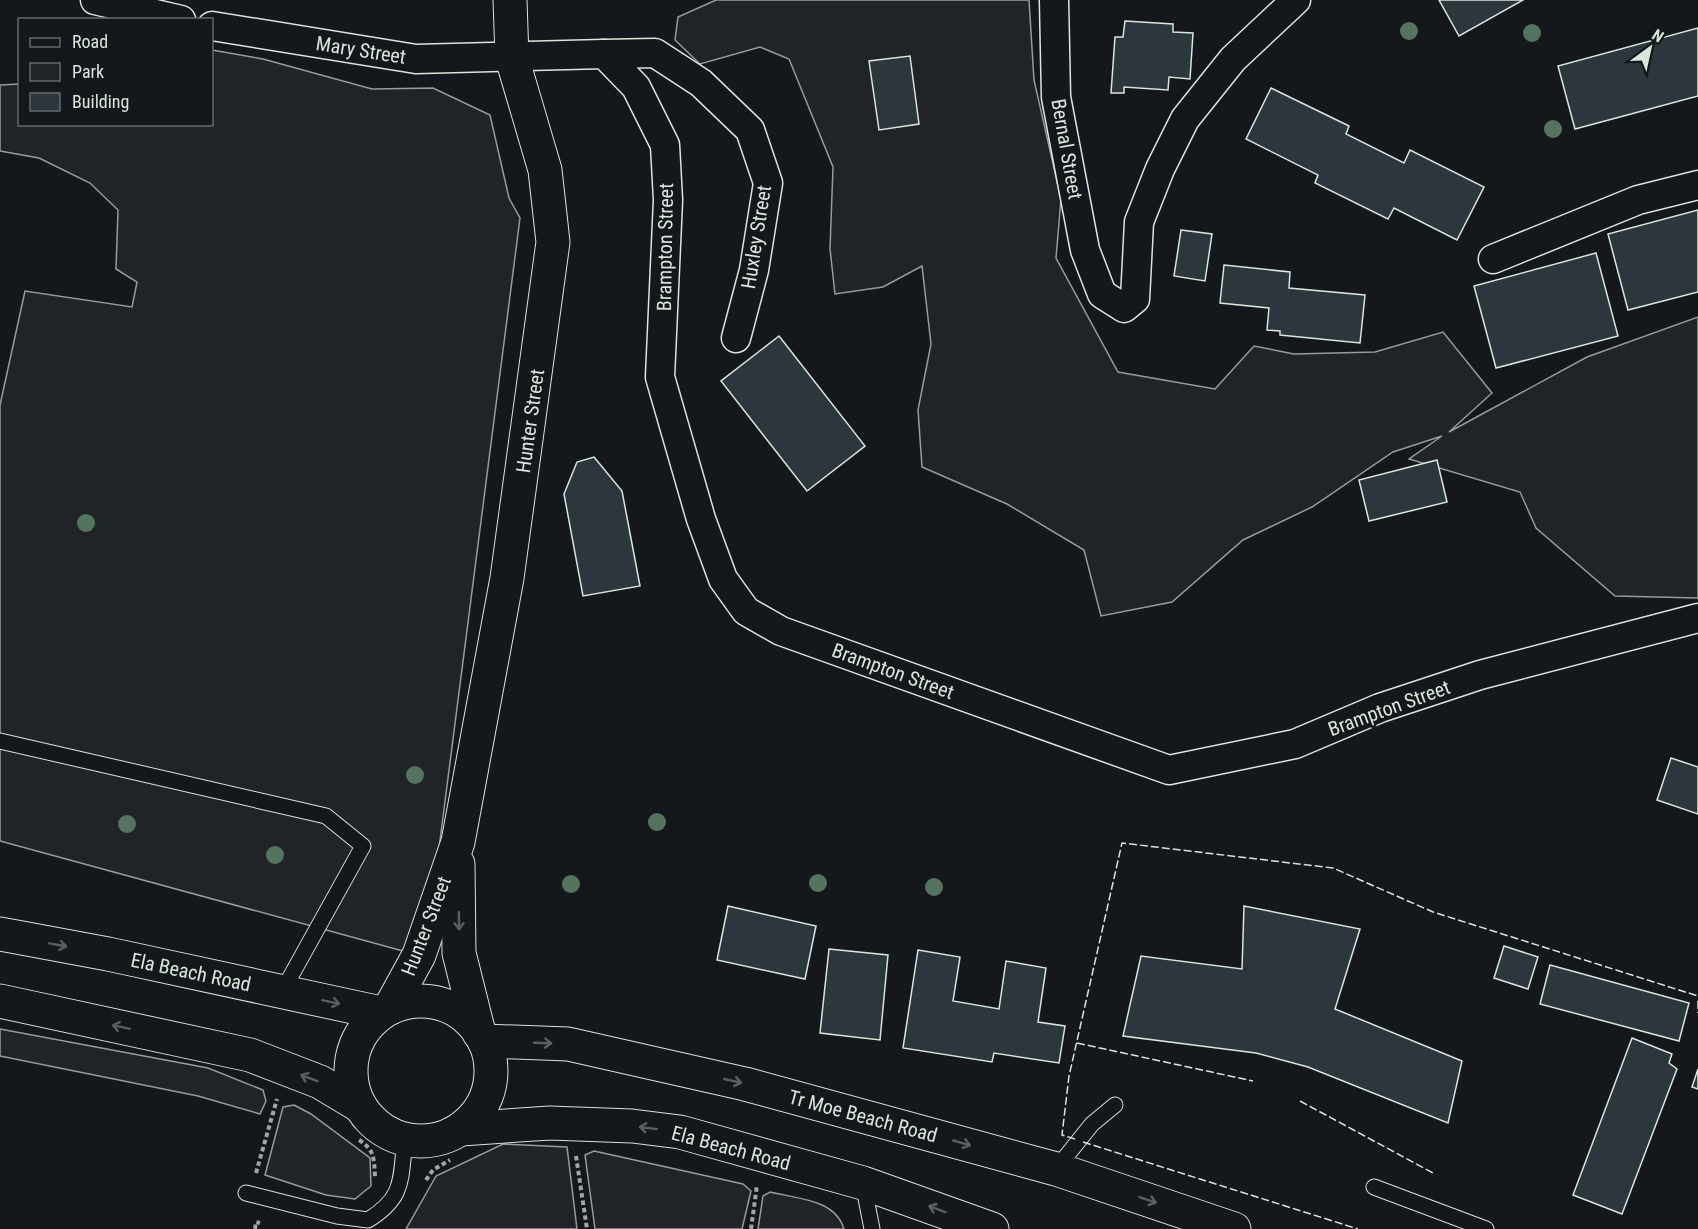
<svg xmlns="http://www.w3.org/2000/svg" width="1698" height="1229" font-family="'Roboto Condensed',sans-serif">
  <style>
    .green { fill: #202428; stroke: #939e99; stroke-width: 1.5 }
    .building { fill: #2c363c; stroke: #d8e6dc; stroke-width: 1.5 }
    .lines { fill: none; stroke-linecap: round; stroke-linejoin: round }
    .lane-casing { stroke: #d8e6dc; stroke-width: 17 }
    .street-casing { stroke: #d8e6dc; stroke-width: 31 }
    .secondary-casing { stroke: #d8e6dc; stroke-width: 35 }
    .highway-casing { stroke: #d8e6dc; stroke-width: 35 }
    .path { stroke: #9da8a2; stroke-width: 4; stroke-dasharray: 4.5 3; stroke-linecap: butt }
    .lane { stroke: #14181c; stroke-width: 15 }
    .street { stroke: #14181c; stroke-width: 28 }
    .secondary { stroke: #14181c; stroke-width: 33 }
    .highway { stroke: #14181c; stroke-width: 33 }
    .fence { stroke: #d8e6dc; stroke-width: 1.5; stroke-dasharray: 8 3; stroke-linecap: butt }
    .tree { fill: #55745f }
    .oneway { stroke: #59605f }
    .labels { text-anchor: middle; stroke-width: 4.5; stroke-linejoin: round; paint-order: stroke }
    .street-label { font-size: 20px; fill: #d8e6dc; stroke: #14181c }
  </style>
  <rect width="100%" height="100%" fill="#14181c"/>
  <g class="green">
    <path d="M 716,0 L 1029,0 L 1034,80 L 1061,199 L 1056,258 L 1118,372 L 1215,389 L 1254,346 L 1294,354 L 1375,352 L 1443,332 L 1492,393 L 1449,432 L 1587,357 L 1698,317 L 1698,598 L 1615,596 L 1536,528 L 1520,492 L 1409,459 L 1442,436 L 1393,452 L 1312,507 L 1243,540 L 1172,602 L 1101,616 L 1084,550 L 1007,504 L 922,467 L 918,410 L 931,344 L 922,266 L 883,287 L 835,294 L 830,249 L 833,167 L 789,59 L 760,47 L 700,64 L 675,40 L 678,17 Z"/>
    <path d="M 212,50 L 263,59 L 372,89 L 433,88 L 490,115 L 509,198 L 520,218 L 425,957 L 0,841 L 0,405 L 25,291 L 132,307 L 137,282 L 116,269 L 118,210 L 90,183 L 39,158 L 0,151 L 0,85 L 19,84 L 20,124 L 212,124 Z"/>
    <path d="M 0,1029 L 208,1068 L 263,1090 L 266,1101 L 260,1114 L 198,1096 L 0,1056 Z"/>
    <path d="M 294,1105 L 311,1114 L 370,1158 L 371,1186 L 355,1199 L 326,1195 L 265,1175 L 283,1107 Z"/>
    <path d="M 503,1144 L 567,1147 L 577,1229 L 406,1229 L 436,1176 Z"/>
    <path d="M 594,1151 L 743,1184 L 751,1191 L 742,1229 L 595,1229 L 585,1155 Z"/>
    <path d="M 770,1192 C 798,1199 835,1199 844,1229 L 758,1229 L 763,1196 Z"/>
  </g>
  <g class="building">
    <path d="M 1439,0 L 1523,0 L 1459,36 Z"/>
    <path d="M 1125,21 L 1173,24 L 1173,32 L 1193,33 L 1190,79 L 1169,77 L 1168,90 L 1124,87 L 1124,93 L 1111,93 L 1115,37 L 1123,37 Z"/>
    <path d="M 1698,28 L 1698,96 L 1575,129 L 1558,66 Z"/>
    <path d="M 910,56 L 919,124 L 879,130 L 869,61 Z"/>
    <path d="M 1271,88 L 1349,126 L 1346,134 L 1404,163 L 1410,150 L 1484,187 L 1457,240 L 1394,208 L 1388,219 L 1315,183 L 1318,175 L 1246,139 Z"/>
    <path d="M 1698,210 L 1698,292 L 1628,310 L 1608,234 Z"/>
    <path d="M 1181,230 L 1212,234 L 1205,281 L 1174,276 Z"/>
    <path d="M 1596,253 L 1618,336 L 1496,368 L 1474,286 Z"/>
    <path d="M 1224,265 L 1290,272 L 1289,288 L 1365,295 L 1360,343 L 1280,335 L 1280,331 L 1267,330 L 1269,308 L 1220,303 Z"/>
    <path d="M 779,336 L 865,446 L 807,491 L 721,381 Z"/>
    <path d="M 594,457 L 622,491 L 640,586 L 583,596 L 564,494 L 577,462 Z"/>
    <path d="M 1437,460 L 1447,502 L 1369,521 L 1359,480 Z"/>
    <path d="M 1671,758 L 1698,767 L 1698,814 L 1657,800 Z"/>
    <path d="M 728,906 L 816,926 L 805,979 L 717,960 Z"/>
    <path d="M 1244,906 L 1360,929 L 1335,1009 L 1462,1061 L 1448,1123 L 1308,1067 L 1256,1053 L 1123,1036 L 1141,956 L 1242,969 Z"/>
    <path d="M 1504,946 L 1538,957 L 1528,989 L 1494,978 Z"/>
    <path d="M 829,949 L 888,955 L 880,1040 L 820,1033 Z"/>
    <path d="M 918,950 L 960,957 L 953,1001 L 999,1009 L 1006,961 L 1046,968 L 1038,1022 L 1065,1026 L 1059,1063 L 994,1053 L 992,1062 L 903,1048 Z"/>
    <path d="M 1550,965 L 1689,1003 L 1679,1041 L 1540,1004 Z"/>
    <path d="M 1632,1038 L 1672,1054 L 1669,1063 L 1677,1069 L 1622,1214 L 1573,1195 Z"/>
    <path d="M 1698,1069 L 1698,1089 L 1692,1087 Z"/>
  </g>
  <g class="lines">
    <g class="lane-casing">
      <g id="lane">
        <path d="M 0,741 L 326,816 L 363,846 L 282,992"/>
        <path d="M 1056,1169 L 1092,1124 L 1115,1105"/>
        <path d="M 863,1183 L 872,1229"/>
        <path d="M 1374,1187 L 1486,1229"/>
        <path d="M 246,1193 L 337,1216 L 368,1220 C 405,1197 400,1180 405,1140"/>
      </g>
    </g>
    <g class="street-casing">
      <g id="street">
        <path d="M 95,0 L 181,20"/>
        <path d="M 1054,0 L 1056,97 L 1085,250 L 1102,294 L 1124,308 L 1135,299 L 1139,222 L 1160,169 L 1185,119 L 1233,59 L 1296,0"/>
        <path d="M 212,26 L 416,59 L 604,54 L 636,87 L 665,145 L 668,200 L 660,377 L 701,519 L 723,579 L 746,611 L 781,631 L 1169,770 L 1295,744 L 1380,708 L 1480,675 L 1698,618"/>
        <path d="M 604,54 L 655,53 L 701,83 L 750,130 L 768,183 L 754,270 L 736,338"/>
        <path d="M 1493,259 L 1638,200 L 1698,185"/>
      </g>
    </g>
    <g class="secondary-casing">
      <g id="secondary">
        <path d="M 458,864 L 459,953 L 479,1033"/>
        <path d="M 390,1008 L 419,955 L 458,842 L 507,578 L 553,242 L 545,170 L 512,58 L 510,0"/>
      </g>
    </g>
    <g class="highway-casing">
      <g id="highway">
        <path d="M 0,934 L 108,954 L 381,1013"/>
        <path d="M 0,1001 L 250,1055 L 320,1082 L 360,1106"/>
        <circle cx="421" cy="1071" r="70"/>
        <path d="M 484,1041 L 568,1044 L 745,1084 L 1056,1169 L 1234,1229"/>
        <path d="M 461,1129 L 550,1123 L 632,1126 L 680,1132 L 863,1183 L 992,1229"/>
      </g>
    </g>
    <g class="path">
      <path d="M 359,1140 C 375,1150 374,1159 375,1177"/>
      <path d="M 576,1156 L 587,1229"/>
      <path d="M 256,1173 L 277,1099"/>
      <path d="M 426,1180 L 433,1170 L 450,1160"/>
      <path d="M 255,1229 L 256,1222 L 260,1223"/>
      <path d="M 751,1229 L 757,1185"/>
    </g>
    <use href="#lane" class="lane"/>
    <use href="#street" class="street"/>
    <use href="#secondary" class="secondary"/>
    <use href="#highway" class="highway"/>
    <g class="fence">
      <path d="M 1698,1001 L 1698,1013"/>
      <path d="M 1077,1043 L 1253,1081"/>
      <path d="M 1300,1101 L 1433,1173"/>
      <path d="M 1075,1139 L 1062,1135 L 1069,1076 L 1122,843 L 1333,868 L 1433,912 L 1698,996"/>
      <path d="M 1083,1142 L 1358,1229"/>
    </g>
  </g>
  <g class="tree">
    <circle cx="1409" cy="31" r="9"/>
    <circle cx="1532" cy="33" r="9"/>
    <circle cx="1553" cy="129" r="9"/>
    <circle cx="86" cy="523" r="9"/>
    <circle cx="415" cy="775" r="9"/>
    <circle cx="657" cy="822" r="9"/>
    <circle cx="127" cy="824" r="9"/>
    <circle cx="275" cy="855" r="9"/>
    <circle cx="818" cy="883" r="9"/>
    <circle cx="571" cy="884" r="9"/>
    <circle cx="934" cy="887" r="9"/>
  </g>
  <defs><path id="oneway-shaft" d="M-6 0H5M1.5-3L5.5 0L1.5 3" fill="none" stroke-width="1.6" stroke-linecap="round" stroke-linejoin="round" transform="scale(1.5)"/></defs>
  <g class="oneway">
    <use href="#oneway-shaft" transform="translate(459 921) rotate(89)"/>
    <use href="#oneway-shaft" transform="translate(58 945) rotate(10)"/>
    <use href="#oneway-shaft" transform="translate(331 1002) rotate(12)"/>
    <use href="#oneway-shaft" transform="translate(121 1027) rotate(-168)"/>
    <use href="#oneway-shaft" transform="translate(543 1043) rotate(2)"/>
    <use href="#oneway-shaft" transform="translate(309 1078) rotate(-159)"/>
    <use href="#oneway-shaft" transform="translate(733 1081) rotate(13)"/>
    <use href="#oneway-shaft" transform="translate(648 1128) rotate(-173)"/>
    <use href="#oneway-shaft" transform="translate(962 1143) rotate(16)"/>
    <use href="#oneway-shaft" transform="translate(1148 1200) rotate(19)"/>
    <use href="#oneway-shaft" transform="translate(937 1209) rotate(-160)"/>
  </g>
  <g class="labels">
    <g class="street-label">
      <text transform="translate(361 50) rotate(9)" y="7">Mary Street</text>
      <text transform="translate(1067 149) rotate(80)" y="7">Bernal Street</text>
      <text transform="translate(756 237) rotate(-81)" y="7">Huxley Street</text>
      <text transform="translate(665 247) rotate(-89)" y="7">Brampton Street</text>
      <text transform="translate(530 421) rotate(-82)" y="7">Hunter Street</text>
      <text transform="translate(893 671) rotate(20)" y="7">Brampton Street</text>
      <text transform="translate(1389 708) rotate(-20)" y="7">Brampton Street</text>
      <text transform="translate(426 926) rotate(-69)" y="7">Hunter Street</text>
      <text transform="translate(191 972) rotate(12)" y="7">Ela Beach Road</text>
      <text transform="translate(863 1116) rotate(15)" y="7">Tr Moe Beach Road</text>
      <text transform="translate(731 1148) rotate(15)" y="7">Ela Beach Road</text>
    </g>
  </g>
  <rect x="18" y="18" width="195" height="108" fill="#14181c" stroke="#626a69" stroke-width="1.5"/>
  <rect x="30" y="38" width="30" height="9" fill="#14181c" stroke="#626a69" stroke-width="1.5"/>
  <text x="72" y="48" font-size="18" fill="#d8e6dc">Road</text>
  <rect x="30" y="63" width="30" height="18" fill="#202428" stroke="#626a69" stroke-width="1.5"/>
  <text x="72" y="78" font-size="18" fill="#d8e6dc">Park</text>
  <rect x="30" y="93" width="30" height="18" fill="#2c363c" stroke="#626a69" stroke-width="1.5"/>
  <text x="72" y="108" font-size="18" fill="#d8e6dc">Building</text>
  <g transform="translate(1650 48) rotate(33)" stroke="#14181c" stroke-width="4.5" paint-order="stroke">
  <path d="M0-4.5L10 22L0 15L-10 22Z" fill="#d8e6dc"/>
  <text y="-9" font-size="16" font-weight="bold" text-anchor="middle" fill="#d8e6dc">N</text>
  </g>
</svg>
